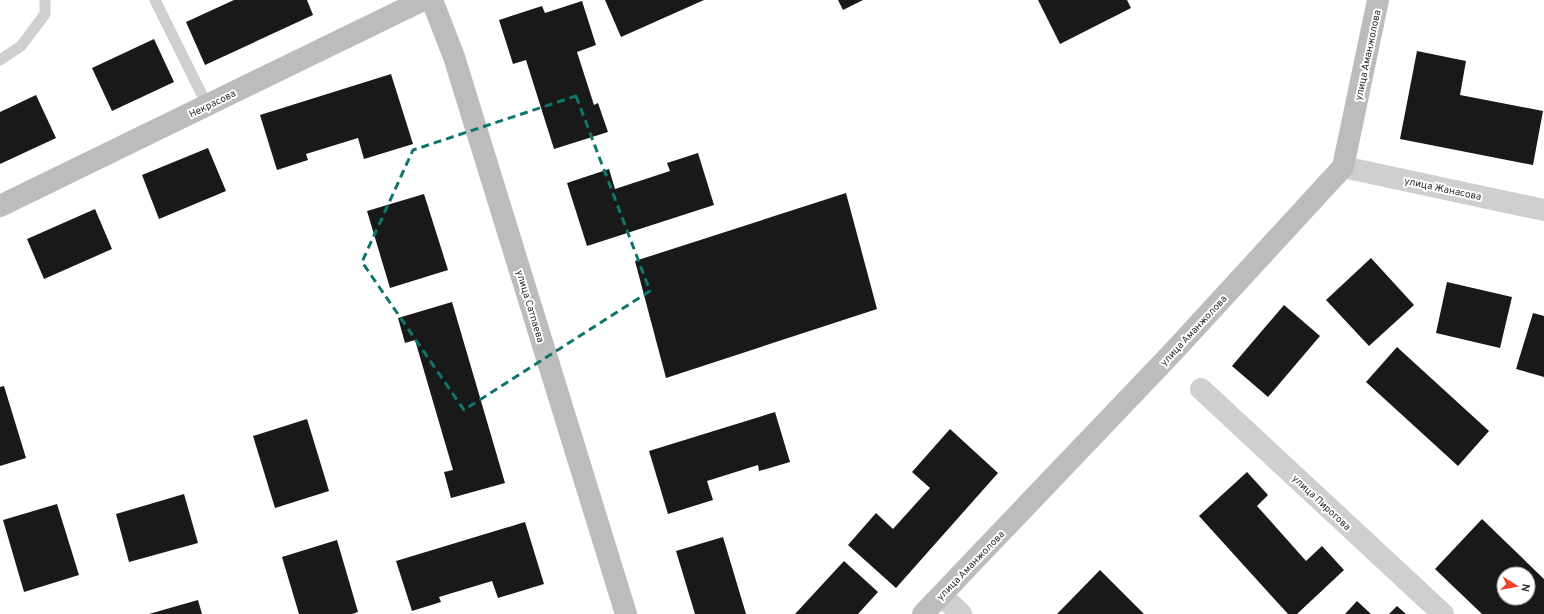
<svg xmlns="http://www.w3.org/2000/svg" width="1544" height="614" font-family="Overpass,sans-serif">
  <style>
    .building { fill: #191919; fill-rule: evenodd }
    .lines { fill: none; stroke-linecap: round; stroke-linejoin: round }
    .lane { stroke: #cfcfcf; stroke-width: 11 }
    .street { stroke: #cfcfcf; stroke-width: 22 }
    .secondary { stroke: #bcbcbc; stroke-width: 22 }
    .marked { fill: none; stroke: #0f766e; stroke-width: 3; stroke-dasharray: 8 5; stroke-linejoin: round }
    .labels { text-anchor: middle; stroke-width: 4; stroke-linejoin: round; paint-order: stroke }
    .street-label { font-size: 10px; fill: #323232; stroke: #fff }
  </style>
  <rect width="100%" height="100%" fill="#fff"/>
  <g class="building">
    <path d="M 234,0 L 307,0 L 313,15 L 205,65 L 186,22 Z"/>
    <path d="M 605,0 L 704,0 L 621,37 Z"/>
    <path d="M 838,0 L 863,0 L 843,10 Z"/>
    <path d="M 1038,0 L 1127,0 L 1131,8 L 1060,44 Z"/>
    <path d="M 582,1 L 596,45 L 577,52 L 594,105 L 598,103 L 608,132 L 554,149 L 526,60 L 513,64 L 499,20 L 542,6 L 545,13 Z"/>
    <path d="M 154,39 L 174,82 L 112,111 L 92,68 Z"/>
    <path d="M 1417,51 L 1466,61 L 1460,95 L 1543,111 L 1533,165 L 1400,139 Z"/>
    <path d="M 391,74 L 413,144 L 364,159 L 358,138 L 306,154 L 308,160 L 277,170 L 260,115 Z"/>
    <path d="M 36,95 L 56,138 L 0,164 L 0,112 Z"/>
    <path d="M 208,148 L 226,191 L 159,219 L 142,175 Z"/>
    <path d="M 698,153 L 714,205 L 587,246 L 567,183 L 609,169 L 615,189 L 670,171 L 667,163 Z"/>
    <path d="M 846,193 L 877,309 L 666,378 L 635,261 Z"/>
    <path d="M 424,194 L 448,270 L 390,288 L 367,211 Z"/>
    <path d="M 95,209 L 112,249 L 44,279 L 27,239 Z"/>
    <path d="M 1371,258 L 1414,305 L 1369,346 L 1326,300 Z"/>
    <path d="M 1447,282 L 1512,297 L 1500,348 L 1436,333 Z"/>
    <path d="M 452,302 L 505,483 L 451,498 L 444,472 L 453,470 L 415,340 L 405,343 L 398,318 Z"/>
    <path d="M 1284,305 L 1320,336 L 1268,397 L 1232,366 Z"/>
    <path d="M 1533,313 L 1544,316 L 1544,377 L 1516,369 Z"/>
    <path d="M 1397,347 L 1489,431 L 1458,466 L 1366,382 Z"/>
    <path d="M 4,386 L 26,458 L 0,466 L 0,387 Z"/>
    <path d="M 775,412 L 790,462 L 759,471 L 758,465 L 707,481 L 713,500 L 668,514 L 649,451 Z"/>
    <path d="M 307,419 L 329,491 L 275,508 L 253,436 Z"/>
    <path d="M 950,429 L 998,473 L 896,588 L 848,545 L 876,513 L 893,529 L 930,488 L 912,472 Z"/>
    <path d="M 1247,472 L 1268,495 L 1257,506 L 1306,561 L 1322,546 L 1344,570 L 1297,614 L 1288,614 L 1199,516 Z"/>
    <path d="M 184,494 L 198,543 L 129,562 L 116,514 Z"/>
    <path d="M 57,504 L 79,575 L 24,592 L 3,520 Z"/>
    <path d="M 1482,519 L 1544,579 L 1544,614 L 1482,614 L 1435,569 ZM 1504,574 L 1528,574 L 1528,598 L 1504,598 Z"/>
    <path d="M 525,522 L 544,584 L 498,598 L 492,581 L 439,597 L 441,602 L 412,611 L 396,561 Z"/>
    <path d="M 723,537 L 746,614 L 695,614 L 676,551 Z"/>
    <path d="M 337,540 L 358,612 L 352,614 L 299,614 L 282,557 Z"/>
    <path d="M 844,561 L 878,592 L 858,614 L 795,614 Z"/>
    <path d="M 1100,570 L 1144,614 L 1057,614 Z"/>
    <path d="M 198,600 L 202,614 L 149,614 Z"/>
    <path d="M 1357,601 L 1371,614 L 1345,614 Z"/>
    <path d="M 1397,606 L 1406,614 L 1389,614 Z"/>
  </g>
  <g class="lines">
    <g class="lane">
      <path d="M 155,0 L 207,105"/>
      <path d="M 0,60 L 21,46 L 45,14 L 45,0"/>
    </g>
    <g class="street">
      <path d="M 1343,167 L 1544,210"/>
      <path d="M 1201,389 L 1443,614"/>
      <path d="M 942,596 L 961,614"/>
    </g>
    <g class="secondary">
      <path d="M 432,0 L 454,57 L 626,614"/>
      <path d="M 0,206 L 423,0"/>
      <path d="M 923,614 L 1172,353 L 1343,167 L 1378,0"/>
    </g>
  </g>
  <path class="marked" d="M 576,96 L 650,291 L 464,410 L 362,262 L 413,150 Z"/>
  <g class="labels">
    <g class="street-label">
      <text transform="translate(1367 55) rotate(-78)" y="4">улица Аманжолова</text>
      <text transform="translate(212 103) rotate(-26)" y="4">Некрасова</text>
      <text transform="translate(1443 188) rotate(12)" y="4">улица Жанасова</text>
      <text transform="translate(531 306) rotate(73)" y="4">улица Сатпаева</text>
      <text transform="translate(1193 330) rotate(-47)" y="4">улица Аманжолова</text>
      <text transform="translate(1322 502) rotate(43)" y="4">улица Пирогова</text>
      <text transform="translate(970 565) rotate(-46)" y="4">улица Аманжолова</text>
    </g>
  </g>
  <g transform="translate(1516 586) rotate(101)"><circle r="19" fill="#ffffff" stroke="#adadad"/>
  <path d="M0-3L7 15L0 10L-7 15Z" fill="#f63f28"/>
  <text y="-6" font-size="11" font-weight="bold" text-anchor="middle" fill="#323232">N</text>
  </g>
</svg>
